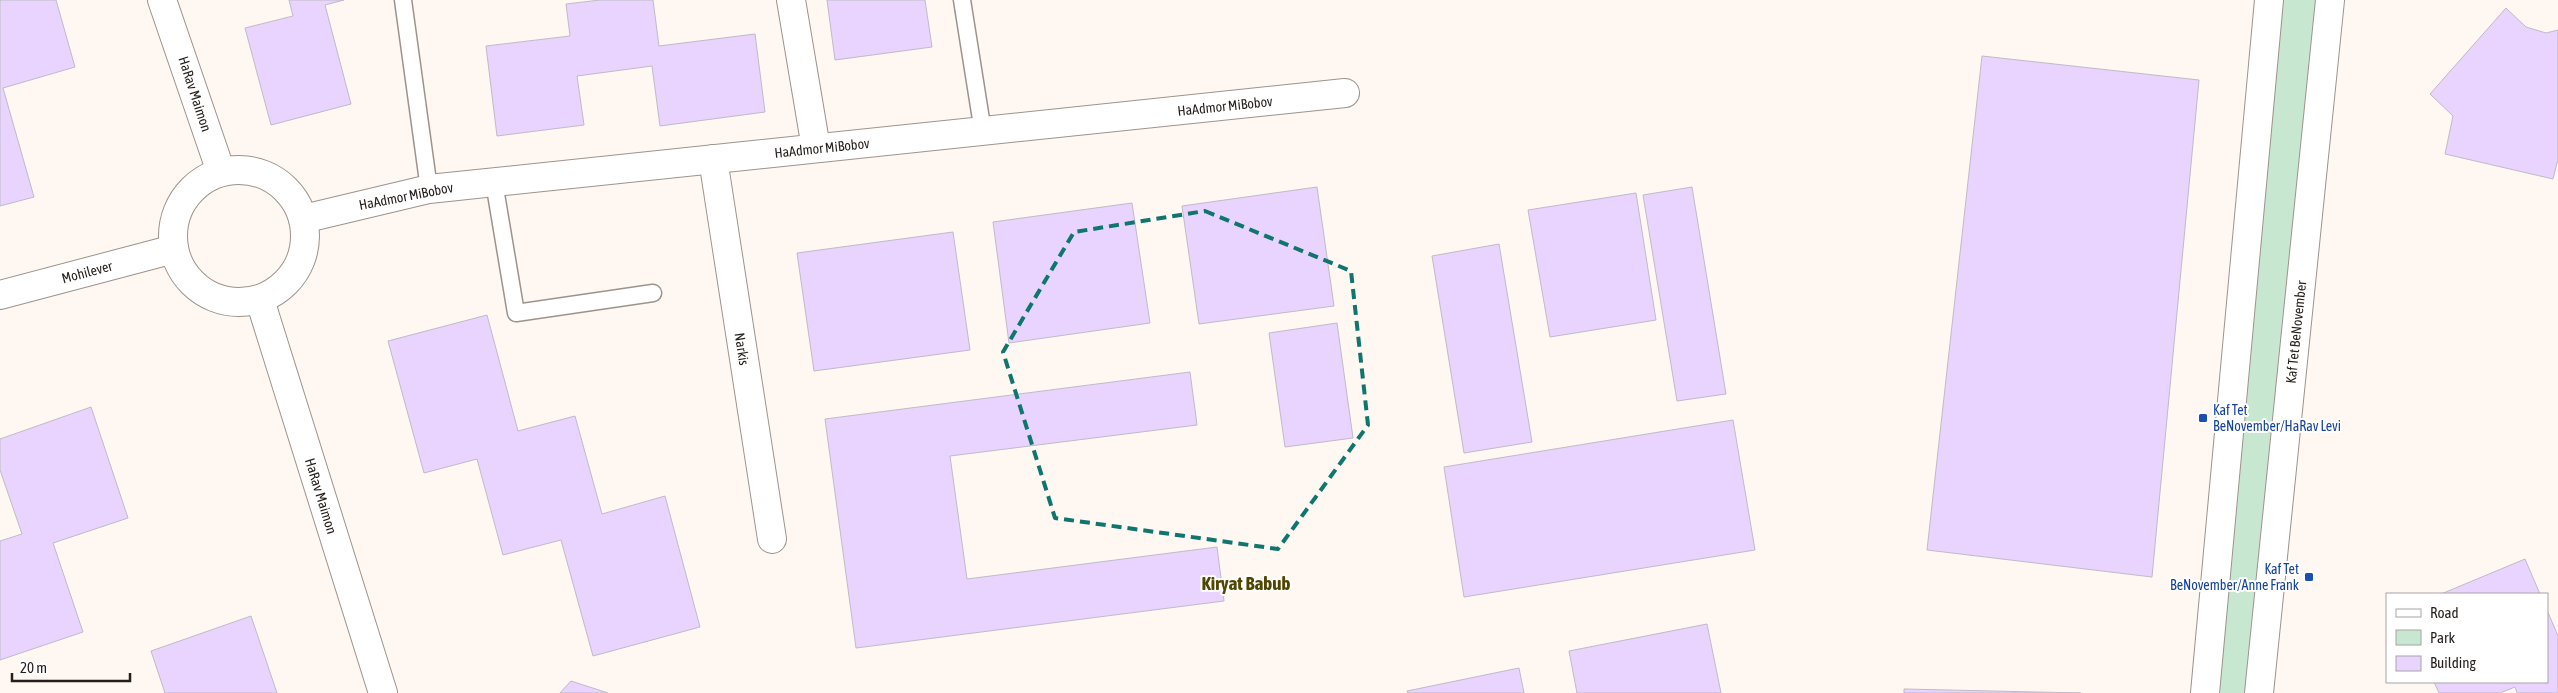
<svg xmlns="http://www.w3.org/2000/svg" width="2558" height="693" font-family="'Asap Condensed',sans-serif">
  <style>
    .green { fill: #c8e7d1 }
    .building { fill: #e8d4ff; stroke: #c0bac6 }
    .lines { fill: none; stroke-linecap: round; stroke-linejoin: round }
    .service-casing { stroke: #9e938c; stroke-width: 19 }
    .minor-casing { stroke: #9e938c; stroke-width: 30 }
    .tertiary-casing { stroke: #9e938c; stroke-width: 30 }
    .service { stroke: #fff; stroke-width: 16 }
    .minor { stroke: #fff; stroke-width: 28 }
    .tertiary { stroke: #fff; stroke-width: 28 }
    .marked { fill: none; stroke: #0f766e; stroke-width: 4; stroke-dasharray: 10 6; stroke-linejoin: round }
    .transit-dot { fill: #1a4fb4; stroke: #fff; stroke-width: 2 }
    .labels { text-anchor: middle; stroke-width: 4; stroke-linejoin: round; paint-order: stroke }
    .street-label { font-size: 14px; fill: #241f1d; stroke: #fff }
    .transit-label { font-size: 14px; fill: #164399; stroke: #fff; text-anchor: start }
    .district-label { font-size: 19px; font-weight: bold; fill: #504602; stroke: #fff }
  </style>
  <rect width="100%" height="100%" fill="#fef7f2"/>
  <path class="green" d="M 2269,0 L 2330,0 L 2259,693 L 2205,693 Z"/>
  <g class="building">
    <path d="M 0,0 L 56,0 L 75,67 L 3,88 L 34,197 L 0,206 Z"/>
    <path d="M 289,0 L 344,0 L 325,5 L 351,104 L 271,125 L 245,28 L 293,16 Z"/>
    <path d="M 600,0 L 653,0 L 659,46 L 755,34 L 765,112 L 660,126 L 652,66 L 577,76 L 584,125 L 497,136 L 486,46 L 570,36 L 566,4 Z"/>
    <path d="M 827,0 L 925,0 L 932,47 L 835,60 Z"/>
    <path d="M 2506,8 L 2526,27 L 2546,33 L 2558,30 L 2558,159 L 2553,179 L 2445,154 L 2453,116 L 2430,94 Z"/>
    <path d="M 1982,56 L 2199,80 L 2152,577 L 1927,550 Z"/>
    <path d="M 1317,187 L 1334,306 L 1199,324 L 1182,206 Z"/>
    <path d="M 1692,187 L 1726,394 L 1677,401 L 1643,195 Z"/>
    <path d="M 1636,193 L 1656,320 L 1550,337 L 1528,210 Z"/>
    <path d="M 1132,203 L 1150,323 L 1009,343 L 993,222 Z"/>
    <path d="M 953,232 L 970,350 L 814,371 L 797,253 Z"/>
    <path d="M 1499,244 L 1532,442 L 1464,453 L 1432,256 Z"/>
    <path d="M 487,315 L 518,431 L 575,416 L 602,514 L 665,496 L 700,627 L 593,656 L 561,540 L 503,555 L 477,459 L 424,473 L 388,341 Z"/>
    <path d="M 1337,323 L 1353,438 L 1285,447 L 1269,333 Z"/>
    <path d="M 1190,372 L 1197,425 L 950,456 L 967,579 L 1217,547 L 1224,601 L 856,648 L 825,419 Z"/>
    <path d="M 91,407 L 128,518 L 53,543 L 83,632 L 0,660 L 0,541 L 22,534 L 0,470 L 0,439 Z"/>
    <path d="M 1733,420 L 1755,550 L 1464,597 L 1444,467 Z"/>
    <path d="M 2525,559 L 2540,594 L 2441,594 Z"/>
    <path d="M 2547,610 L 2558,636 L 2558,693 L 2517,693 L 2515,687 L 2500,693 L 2439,693 L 2434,682 L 2547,682 Z"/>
    <path d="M 251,616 L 277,693 L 165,693 L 151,651 Z"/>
    <path d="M 1707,624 L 1721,693 L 1577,693 L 1569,651 Z"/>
    <path d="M 1519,668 L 1524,693 L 1408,693 L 1407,691 Z"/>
    <path d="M 571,681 L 608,693 L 560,693 Z"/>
    <path d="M 1904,689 L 2081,693 L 1904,693 Z"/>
  </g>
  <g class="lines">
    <g class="service-casing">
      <g id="service">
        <path d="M 403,0 L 429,189"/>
        <path d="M 962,0 L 983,132"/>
        <path d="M 494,182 L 516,313 L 653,293"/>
      </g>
    </g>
    <g class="minor-casing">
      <g id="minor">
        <path d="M 162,0 L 221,172"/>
        <path d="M 791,0 L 816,148"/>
        <path d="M 713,159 L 772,539"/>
        <circle cx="239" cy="236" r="66"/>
        <path d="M 303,219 L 429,189 L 1345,93"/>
        <path d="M 0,295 L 174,249"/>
        <path d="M 260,300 L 383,693"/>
      </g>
    </g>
    <g class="tertiary-casing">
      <g id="tertiary">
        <path d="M 2205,693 L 2269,0"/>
        <path d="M 2259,693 L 2330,0"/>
      </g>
    </g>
    <use href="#service" class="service"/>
    <use href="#minor" class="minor"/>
    <use href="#tertiary" class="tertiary"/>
  </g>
  <path class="marked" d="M 1205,211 L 1351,271 L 1368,425 L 1278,549 L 1055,518 L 1003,352 L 1074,232 Z"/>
  <g class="transit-dot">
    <rect x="2198" y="413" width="10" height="10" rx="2.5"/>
    <rect x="2304" y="572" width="10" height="10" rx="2.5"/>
  </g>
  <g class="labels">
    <g class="street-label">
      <text transform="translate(195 94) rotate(72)" y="5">HaRav Maimon</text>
      <text transform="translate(1225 106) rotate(-6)" y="5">HaAdmor MiBobov</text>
      <text transform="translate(822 148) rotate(-6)" y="5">HaAdmor MiBobov</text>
      <text transform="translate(406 196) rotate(-11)" y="5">HaAdmor MiBobov</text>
      <text transform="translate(87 272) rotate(-15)" y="5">Mohilever</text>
      <text transform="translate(2296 332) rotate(-84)" y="5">Kaf Tet BeNovember</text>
      <text transform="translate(742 349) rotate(81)" y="5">Narkis</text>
      <text transform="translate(321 496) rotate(73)" y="5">HaRav Maimon</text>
    </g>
    <g class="transit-label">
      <text x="2213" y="415">Kaf Tet<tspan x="2213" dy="16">BeNovember/HaRav Levi</tspan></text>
      <text x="2299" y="574" text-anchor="end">Kaf Tet<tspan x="2299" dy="16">BeNovember/Anne Frank</tspan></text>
    </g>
    <g class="district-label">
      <text x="1246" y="590">Kiryat Babub</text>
    </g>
  </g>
  <rect x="2386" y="593" width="162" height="90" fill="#ffffff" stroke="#a7a5a5"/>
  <rect x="2396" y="609" width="25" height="8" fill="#ffffff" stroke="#a7a5a5"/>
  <text x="2430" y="618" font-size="15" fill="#241f1d">Road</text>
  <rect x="2396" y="630" width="25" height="15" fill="#c8e7d1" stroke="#a7a5a5"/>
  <text x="2430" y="643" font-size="15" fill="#241f1d">Park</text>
  <rect x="2396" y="656" width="25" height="15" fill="#e8d4ff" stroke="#a7a5a5"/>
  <text x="2430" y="668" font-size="15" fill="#241f1d">Building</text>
  <path d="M12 673v8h118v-8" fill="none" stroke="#241f1d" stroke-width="2.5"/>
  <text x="20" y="673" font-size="15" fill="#241f1d" stroke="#ffffff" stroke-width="4" paint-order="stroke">20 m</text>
</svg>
